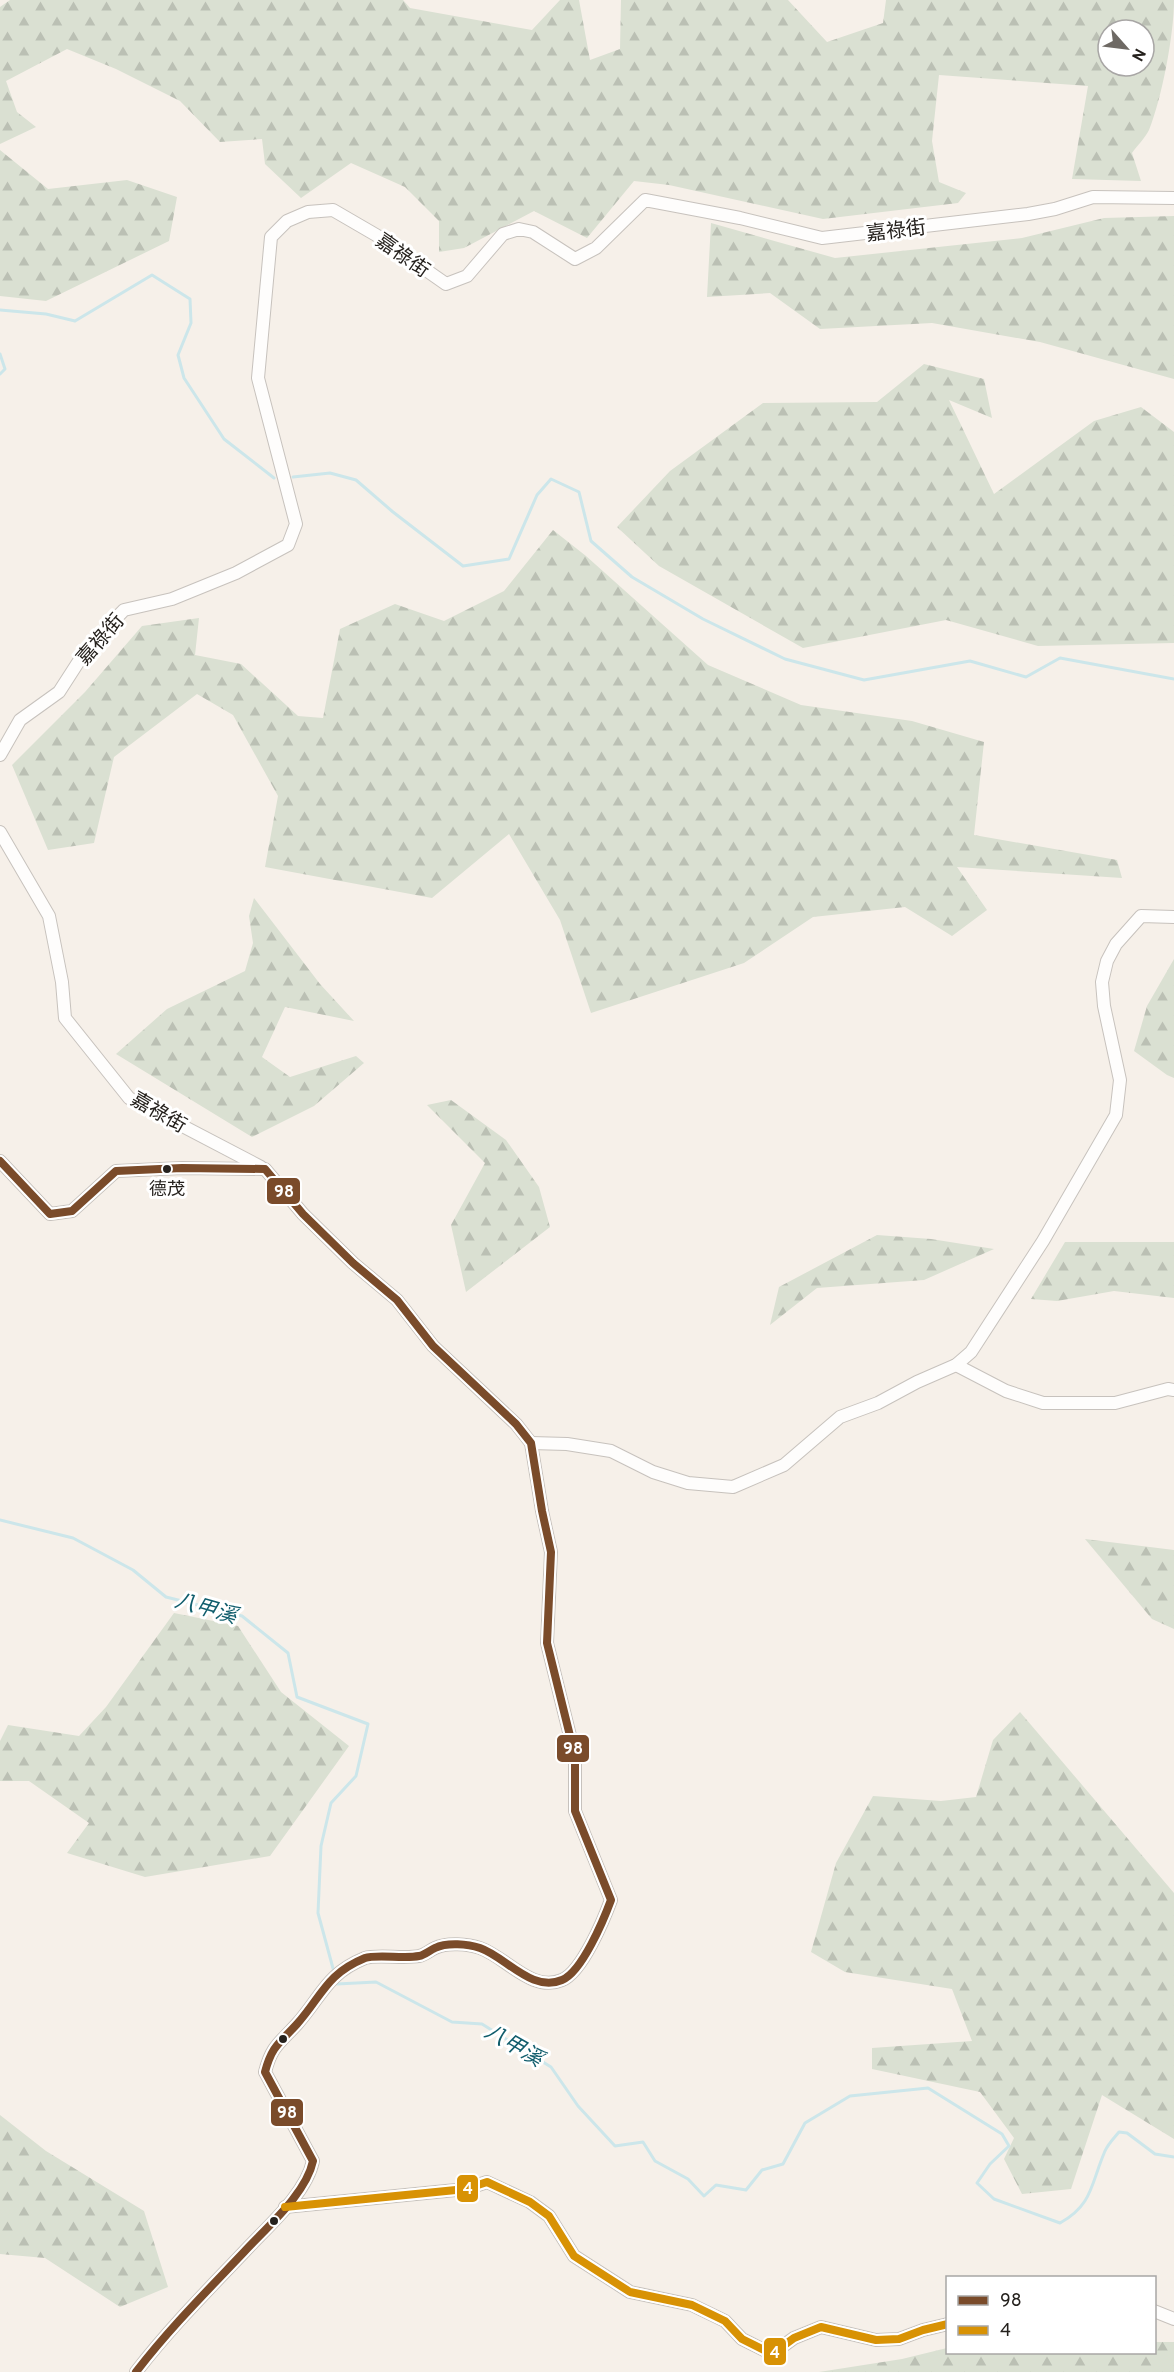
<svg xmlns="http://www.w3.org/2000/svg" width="1174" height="2372" font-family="Overpass,'Noto Sans TC',sans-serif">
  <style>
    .forest { fill: url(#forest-firs); fill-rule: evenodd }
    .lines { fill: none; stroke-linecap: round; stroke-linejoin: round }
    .stream { stroke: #cce6ea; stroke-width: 3 }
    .minor-casing { stroke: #c7c2bd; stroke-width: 14 }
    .minor { stroke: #fefdfc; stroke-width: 12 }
    .bus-1-casing { stroke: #fff; stroke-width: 12 }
    .bus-2-casing { stroke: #fff; stroke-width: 12 }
    .bus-1 { stroke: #7a4b2a; stroke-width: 8 }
    .bus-2 { stroke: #d89204; stroke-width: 8 }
    .bus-dot { fill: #25211d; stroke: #fff; stroke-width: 2 }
    .labels { text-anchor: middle; stroke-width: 6; stroke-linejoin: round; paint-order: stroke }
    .bus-label { font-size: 18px; fill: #25211d; stroke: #fff }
    .street-label { font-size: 20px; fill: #25211d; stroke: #fff }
    .water-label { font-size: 21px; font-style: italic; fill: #105d6c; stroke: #fff }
    .line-badge { stroke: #fff; stroke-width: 2 }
    .badge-label { font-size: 16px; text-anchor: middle; font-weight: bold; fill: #fff }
  </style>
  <defs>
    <pattern id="forest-firs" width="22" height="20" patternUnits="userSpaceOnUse" patternTransform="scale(1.5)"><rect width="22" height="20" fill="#dae0d2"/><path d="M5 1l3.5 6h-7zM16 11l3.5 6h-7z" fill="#bbc0b4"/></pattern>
  </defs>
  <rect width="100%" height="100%" fill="#f6f0e9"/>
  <g class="forest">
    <path d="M 10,0 L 403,0 L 410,8 L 532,30 L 560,0 L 579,0 L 590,60 L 620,49 L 621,0 L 788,0 L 827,42 L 883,23 L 886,0 L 1174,0 C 1174,34 1162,98 1149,130 C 1145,138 1137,146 1132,153 L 1141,181 L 1072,179 L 1088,86 L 939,75 L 932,141 L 939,182 L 966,193 L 958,203 L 823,219 L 669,185 L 634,181 L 587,238 L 534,211 L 464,248 L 439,252 L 439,221 L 405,187 L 351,163 L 301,198 L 265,164 L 262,139 L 220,142 L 180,101 L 116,69 L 67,49 L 6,81 L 17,112 L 36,127 L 0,144 L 0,7 ZM 1108,30 L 1144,30 L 1144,66 L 1108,66 Z"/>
    <path d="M 0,150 L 48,189 L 127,180 L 177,197 L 169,241 L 46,301 L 0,296 Z"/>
    <path d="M 1174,216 L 1174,379 L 1040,342 L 932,323 L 820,329 L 770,293 L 707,297 L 711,223 L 835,258 L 1022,238 L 1104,218 Z"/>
    <path d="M 924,364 L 984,379 L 992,418 L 949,400 L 994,494 L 1094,421 L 1141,407 L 1174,432 L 1174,643 L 1038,646 L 946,620 L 803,648 L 659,566 L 617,527 L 670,471 L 763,403 L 877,402 Z"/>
    <path d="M 553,530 L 586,556 L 708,665 L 801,705 L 912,721 L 984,742 L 974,835 L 1117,860 L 1122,878 L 957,867 L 987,910 L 952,936 L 905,907 L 813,917 L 744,963 L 591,1013 L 560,920 L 509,834 L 432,898 L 265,867 L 278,796 L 233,715 L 197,694 L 114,757 L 94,843 L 48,850 L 12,765 L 85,692 L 142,626 L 199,618 L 195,655 L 241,664 L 298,716 L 323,718 L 340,629 L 395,604 L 444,621 L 504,591 Z"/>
    <path d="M 254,898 L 320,984 L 354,1021 L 285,1007 L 262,1057 L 290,1077 L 356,1056 L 364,1063 L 314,1106 L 252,1137 L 116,1054 L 167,1009 L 245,971 L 253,943 L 249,916 Z"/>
    <path d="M 1174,959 L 1174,1078 L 1167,1075 L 1134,1051 L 1147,1006 Z"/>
    <path d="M 451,1100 L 506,1140 L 539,1187 L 550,1227 L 466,1292 L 451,1225 L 485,1163 L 427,1105 Z"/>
    <path d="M 877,1235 L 931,1239 L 994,1249 L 924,1280 L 817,1288 L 770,1325 L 779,1287 Z"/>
    <path d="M 1065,1242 L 1174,1242 L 1174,1298 L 1114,1291 L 1057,1301 L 1031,1299 Z"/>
    <path d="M 1085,1539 L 1174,1550 L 1174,1629 L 1152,1619 Z"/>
    <path d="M 174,1613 L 238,1626 L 281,1692 L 349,1746 L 270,1856 L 145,1877 L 67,1853 L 89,1823 L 29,1781 L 0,1781 L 0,1741 L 8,1725 L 79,1736 L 106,1707 Z"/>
    <path d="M 1020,1712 L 1174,1893 L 1174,2139 L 1102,2095 L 1071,2189 L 1022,2194 L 1004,2159 L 1014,2138 L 980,2092 L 872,2069 L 872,2048 L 972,2041 L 952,1989 L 845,1972 L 811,1952 L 836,1863 L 873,1796 L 941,1801 L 976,1797 L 993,1740 Z"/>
    <path d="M 0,2115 L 46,2151 L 144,2211 L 168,2287 L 120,2307 L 45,2258 L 0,2254 Z"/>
    <path d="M 1155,2342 L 1174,2342 L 1174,2372 L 819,2372 L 902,2359 L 947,2348 L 948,2352 L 1154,2352 Z"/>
  </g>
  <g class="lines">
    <g class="stream">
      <path d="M 0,310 L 46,314 L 75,321 L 152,275 L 190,299 L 191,323 L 178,355 L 184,378 L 224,439 L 274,478"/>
      <path d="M 0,354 L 5,369 L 0,374"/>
      <path d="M 293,477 L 330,473 L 356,480 L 393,512 L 463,566 L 509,559 L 537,495 L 551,479 L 579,492 L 591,541 L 632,577 L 703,619 L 785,659 L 864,680 L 970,661 L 1026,677 L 1060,658 L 1174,679"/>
      <path d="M 0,1520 L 73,1538 L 133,1570 L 166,1597 L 242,1616 L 288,1653 L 297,1697 L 368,1724 L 356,1776 L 331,1803 L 321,1846 L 318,1913 L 334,1972"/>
      <path d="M 337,1981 L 337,1984 L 376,1982 L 452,2022 L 482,2024 L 551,2067 L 578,2106 L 615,2146 L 643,2142 L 655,2161 L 688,2179 L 704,2196 L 716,2185 L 746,2190 L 762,2170 L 783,2164 L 805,2123 L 850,2096 L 928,2088 L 1002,2134 L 1009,2146 L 990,2164 L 977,2183 L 994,2199 L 1060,2223 C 1093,2205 1091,2183 1105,2151 C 1108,2144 1114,2138 1119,2132 L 1127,2133 L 1155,2154 L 1174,2157"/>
    </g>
    <g class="minor-casing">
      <g id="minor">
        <path d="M 0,755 L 20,720 L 59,692 L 88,647 L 124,610 L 172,599 L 236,573 L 288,545 L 296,524 L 258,378 L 271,237 L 287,221 L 308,212 L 333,210 L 376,235 L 446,284 L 467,276 L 503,234 L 519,229 L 533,232 L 575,259 L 596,248 L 645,200 L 740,218 L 822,238 L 1028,214 L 1055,209 L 1093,197 L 1174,198"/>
        <path d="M 0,832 L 49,916 L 62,982 L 65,1018 L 129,1098 L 261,1167"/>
        <path d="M 0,1161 L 50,1214 L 72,1211 L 116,1171 L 182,1168 L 265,1169 L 303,1214 L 353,1263 L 397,1300 L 433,1346 L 516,1424 L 531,1443 L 542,1511 L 551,1552 L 547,1643 L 575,1756 L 575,1811 L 611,1900 C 604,1919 582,1972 562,1980 C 532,1993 506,1957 480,1948 C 468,1944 447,1942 435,1948 C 430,1950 425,1955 419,1956 C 405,1959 376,1954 365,1958 C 326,1974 322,1996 297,2024 C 280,2043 272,2045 265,2072 L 313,2161 C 306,2194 267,2227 244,2252 C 207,2291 169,2329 136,2372"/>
        <path d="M 956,1365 L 1006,1391 L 1043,1403 L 1115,1403 L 1168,1389 L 1174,1390"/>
        <path d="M 531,1443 L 567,1444 L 611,1451 L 653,1472 L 688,1483 L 733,1487 L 784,1465 L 840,1417 L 878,1403 L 917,1382 L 956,1365 L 971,1352 L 1043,1241 L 1116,1115 L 1120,1080 L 1104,1006 L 1102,982 L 1107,961 L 1116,944 L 1141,916 L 1174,917"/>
        <path d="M 285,2207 L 466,2189 L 487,2182 L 530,2202 L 549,2216 L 574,2256 L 630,2292 L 692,2305 L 725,2321 L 742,2339 L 772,2354 L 794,2338 L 821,2327 L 876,2340 L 899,2339 L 923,2330 L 948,2324"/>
        <path d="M 1154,2311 L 1174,2319"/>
      </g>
    </g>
    <use href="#minor" class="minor"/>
    <g class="bus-1-casing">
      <path id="bus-1" d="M 0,1161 L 50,1214 L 72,1211 L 116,1171 L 182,1168 L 265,1169 L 303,1214 L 353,1263 L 397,1300 L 433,1346 L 516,1424 L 531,1443 L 542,1511 L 551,1552 L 547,1643 L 575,1756 L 575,1811 L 611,1900 C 604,1919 582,1972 562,1980 C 532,1993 506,1957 480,1948 C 468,1944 447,1942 435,1948 C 430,1950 425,1955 419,1956 C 405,1959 376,1954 365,1958 C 326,1974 322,1996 297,2024 C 280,2043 272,2045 265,2072 L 313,2161 C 306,2194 267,2227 244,2252 C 207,2291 169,2329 136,2372"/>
    </g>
    <g class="bus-2-casing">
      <path id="bus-2" d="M 285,2207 L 466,2189 L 487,2182 L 530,2202 L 549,2216 L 574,2256 L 630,2292 L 692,2305 L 725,2321 L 742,2339 L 772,2354 L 794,2338 L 821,2327 L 876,2340 L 899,2339 L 923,2330 L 948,2324"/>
    </g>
    <use href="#bus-1" class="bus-1"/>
    <use href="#bus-2" class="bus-2"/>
  </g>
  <g class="bus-dot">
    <circle cx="167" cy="1169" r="5"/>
    <circle cx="283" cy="2039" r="5"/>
    <circle cx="274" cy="2221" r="5"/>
  </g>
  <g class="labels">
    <g class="bus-label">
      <text x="167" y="1195">德茂</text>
    </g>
    <g class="street-label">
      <text transform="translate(896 230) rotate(-7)" y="7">嘉祿街</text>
      <text transform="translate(403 255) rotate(35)" y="7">嘉祿街</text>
      <text transform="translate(100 639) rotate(-49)" y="7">嘉祿街</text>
      <text transform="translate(159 1112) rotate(30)" y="7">嘉祿街</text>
    </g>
    <g class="water-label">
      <text transform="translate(206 1608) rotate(16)" y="7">八甲溪</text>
      <text transform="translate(514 2045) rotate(30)" y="7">八甲溪</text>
    </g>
  </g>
  <g class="line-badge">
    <rect x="266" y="1177" width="35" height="28" rx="6" fill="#7a4b2a"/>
    <rect x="556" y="1734" width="34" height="29" rx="6" fill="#7a4b2a"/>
    <rect x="270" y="2098" width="34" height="29" rx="6" fill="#7a4b2a"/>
    <rect x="456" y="2174" width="23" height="29" rx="6" fill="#d89204"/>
    <rect x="763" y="2337" width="24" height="29" rx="6" fill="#d89204"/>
  </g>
  <g class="badge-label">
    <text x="284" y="1197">98</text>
    <text x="573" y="1754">98</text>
    <text x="287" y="2118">98</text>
    <text x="468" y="2194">4</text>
    <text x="775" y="2358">4</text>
  </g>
  <rect x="946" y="2276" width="210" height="78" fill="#ffffff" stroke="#a8a6a5" stroke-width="1.5"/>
  <rect x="958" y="2296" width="30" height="9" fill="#7a4b2a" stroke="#a8a6a5" stroke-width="1.5"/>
  <text x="1000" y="2306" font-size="18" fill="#25211d">98</text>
  <rect x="958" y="2326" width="30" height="9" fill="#d89204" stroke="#a8a6a5" stroke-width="1.5"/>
  <text x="1000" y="2336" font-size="18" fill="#25211d">4</text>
  <g transform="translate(1126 48) rotate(118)"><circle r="28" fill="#ffffff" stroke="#a8a6a5" stroke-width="1.5"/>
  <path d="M0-4.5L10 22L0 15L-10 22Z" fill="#6e6964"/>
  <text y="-9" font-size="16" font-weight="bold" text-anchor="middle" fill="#25211d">N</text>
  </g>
</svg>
